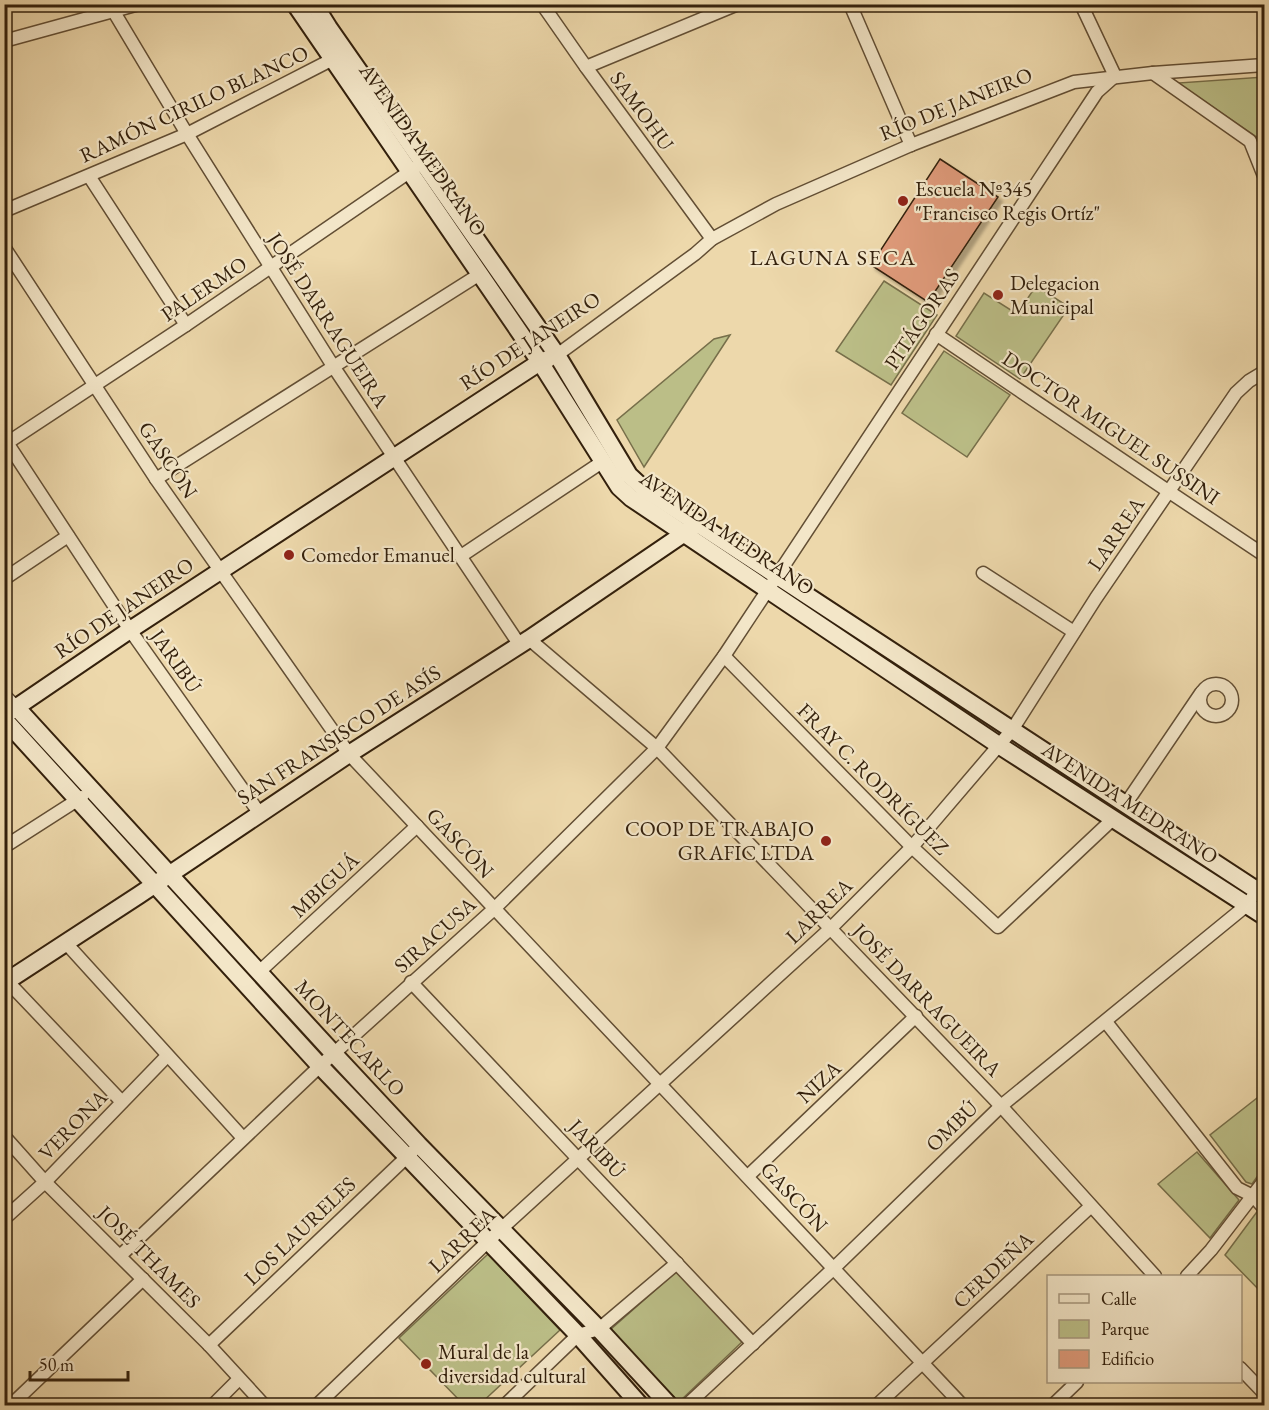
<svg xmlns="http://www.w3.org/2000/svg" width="1269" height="1410" font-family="'EB Garamond',serif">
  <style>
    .green { fill: #bbbe87; stroke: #776f4a; stroke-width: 1.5 }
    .building { fill: #df9a7a; stroke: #33200c; stroke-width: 1.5; filter: url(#shadow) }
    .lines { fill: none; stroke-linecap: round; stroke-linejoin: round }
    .street-casing { stroke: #624e34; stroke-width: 15 }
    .secondary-casing { stroke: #33200c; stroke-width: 20 }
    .street { stroke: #f3e6c8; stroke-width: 12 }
    .secondary { stroke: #f3e6c8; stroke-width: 16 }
    .poi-dot { fill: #8f2418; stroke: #f3e6c8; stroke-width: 2 }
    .labels { text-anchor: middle; stroke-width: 4.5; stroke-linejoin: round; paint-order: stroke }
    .street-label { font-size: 21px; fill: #33200c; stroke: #f3e6c8 }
    .poi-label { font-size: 21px; fill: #33200c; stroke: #f3e6c8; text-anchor: start }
    .neighbourhood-label { font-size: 22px; letter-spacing: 1.5px; fill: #33200c; stroke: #f3e6c8 }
  </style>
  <defs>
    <filter id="shadow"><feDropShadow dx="4.5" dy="4.5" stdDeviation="1.5" flood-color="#0004"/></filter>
  </defs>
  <rect width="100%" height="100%" fill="#edd8ab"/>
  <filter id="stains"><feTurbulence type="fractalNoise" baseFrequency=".00333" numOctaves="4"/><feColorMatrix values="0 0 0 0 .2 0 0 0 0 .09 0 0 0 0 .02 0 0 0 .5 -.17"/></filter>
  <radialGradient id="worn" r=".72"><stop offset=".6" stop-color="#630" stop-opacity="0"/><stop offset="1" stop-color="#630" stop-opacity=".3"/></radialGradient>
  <g class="green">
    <path d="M 1264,77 L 1264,142 L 1178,83 Z"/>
    <path d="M 884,281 L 937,315 L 891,385 L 836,351 Z"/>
    <path d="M 1036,286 L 1069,307 L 1020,379 L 956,336 L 984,293 L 1017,314 Z"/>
    <path d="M 730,335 L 644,467 L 617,420 L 714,339 Z"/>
    <path d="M 944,351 L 1010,395 L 967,457 L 902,413 Z"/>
    <path d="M 1257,1098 L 1264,1108 L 1264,1167 L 1252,1184 L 1246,1182 L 1210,1135 Z"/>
    <path d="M 1197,1152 L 1239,1200 L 1210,1238 L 1158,1184 Z"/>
    <path d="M 1259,1209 L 1264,1216 L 1263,1294 L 1225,1255 Z"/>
    <path d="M 488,1254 L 560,1330 L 479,1405 L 464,1405 L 399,1338 Z"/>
    <path d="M 678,1270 L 743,1341 L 679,1402 L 610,1330 Z"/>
  </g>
  <path class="building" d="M 940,159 L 998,197 L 928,302 L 871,265 Z"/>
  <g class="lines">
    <g class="street-casing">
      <g id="street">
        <path d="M 542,4 L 586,67 L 712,239"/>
        <path d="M 850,4 L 911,145"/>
        <path d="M 1081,4 L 1115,76"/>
        <path d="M 114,12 L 187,134 L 333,366 L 519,644"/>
        <path d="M 4,41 L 139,4"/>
        <path d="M 586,67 L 738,4"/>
        <path d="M 1153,73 L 1250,141 L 1264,176"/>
        <path d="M 89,176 L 186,325"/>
        <path d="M 4,211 L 187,134 L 333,59"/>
        <path d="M 4,247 L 156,479 L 349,754 L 963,1406"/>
        <path d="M 936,334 L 1168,491 L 1264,555"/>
        <path d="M 557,355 L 695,254 L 712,239 L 776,204 L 911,145 L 1074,82 L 1153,73 L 1264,65"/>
        <path d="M 4,438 L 130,630 L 260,814"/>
        <path d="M 4,445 L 186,325 L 415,168"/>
        <path d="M 156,479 L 480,274"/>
        <path d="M 461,556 L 602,462"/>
        <path d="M 983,573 L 1074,632"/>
        <path d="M 4,579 L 68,536"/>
        <path d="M 529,639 L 657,748 L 1001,1106 L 1155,1276"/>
        <path d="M 724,656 L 912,847 L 998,927 L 1114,818"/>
        <circle cx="1216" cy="700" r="16"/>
        <path d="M 4,695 L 17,708"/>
        <path d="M 1125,805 L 1201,693"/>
        <path d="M 4,847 L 82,797"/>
        <path d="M 65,942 L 243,1138"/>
        <path d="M 259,972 L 417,826"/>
        <path d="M 7,981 L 122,1102"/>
        <path d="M 411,982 L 753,1344"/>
        <path d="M 1106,1022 L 1237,1188 L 1253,1196 L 1264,1208"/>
        <path d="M 4,1136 L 45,1182 L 209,1345 L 265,1406"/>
        <path d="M 748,1176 L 916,1016"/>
        <path d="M 4,1219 L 45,1182 L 167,1056"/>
        <path d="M 120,1256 L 320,1066 L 494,909 L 657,748 L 724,656 L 1097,92 L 1115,76"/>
        <path d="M 1187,1276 L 1211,1250 L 1264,1181"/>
        <path d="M 209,1345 L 412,1152"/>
        <path d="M 1240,1368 L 1264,1393"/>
        <path d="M 10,1406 L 143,1279"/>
        <path d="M 212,1406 L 239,1379"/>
        <path d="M 316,1406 L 501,1229 L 831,928 L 912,847 L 1012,730 L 1096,598 L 1236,393 L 1249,381 L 1264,372"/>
        <path d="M 504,1406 L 578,1335 L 599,1329 L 677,1263"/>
        <path d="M 686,1406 L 834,1268 L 1001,1106 L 1247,905 L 1264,880"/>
        <path d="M 876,1406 L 1090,1207"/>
        <path d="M 1052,1406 L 1077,1382"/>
      </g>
    </g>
    <g class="secondary-casing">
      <g id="secondary">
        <path d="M 295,4 L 540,362 L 619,487 L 631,498 L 1000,746 L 1264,916"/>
        <path d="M 314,4 L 329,28 L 557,355 L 629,475 L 643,488 L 1264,895"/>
        <path d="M 17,708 L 334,1054 L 419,1145 L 599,1329 L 670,1406"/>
        <path d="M 8,713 L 130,630 L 540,362 L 548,359"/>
        <path d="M 4,719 L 320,1066 L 578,1335 L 641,1406"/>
        <path d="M 4,983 L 139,895 L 349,754 L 529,639 L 692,528"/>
      </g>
    </g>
    <use href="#street" class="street"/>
    <use href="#secondary" class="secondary"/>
  </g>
  <g class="poi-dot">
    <circle cx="903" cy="201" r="6"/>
    <circle cx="998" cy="295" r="6"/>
    <circle cx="289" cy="555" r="6"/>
    <circle cx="826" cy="841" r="6"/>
    <circle cx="426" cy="1364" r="6"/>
  </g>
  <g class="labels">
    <g class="street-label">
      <text transform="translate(194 104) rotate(-25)" y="7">RAMÓN CIRILO BLANCO</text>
      <text transform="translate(956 104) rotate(-22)" y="7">RÍO DE JANEIRO</text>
      <text transform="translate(642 111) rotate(54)" y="7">SAMOHU</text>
      <text transform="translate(423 150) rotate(55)" y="7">AVENIDA MEDRANO</text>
      <text transform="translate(204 289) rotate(-34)" y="7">PALERMO</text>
      <text transform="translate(922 319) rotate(-56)" y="7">PITÁGORAS</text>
      <text transform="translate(328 320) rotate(57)" y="7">JOSÉ DARRAGUEIRA</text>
      <text transform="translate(530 341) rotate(-33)" y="7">RÍO DE JANEIRO</text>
      <text transform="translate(1111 428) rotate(34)" y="7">DOCTOR MIGUEL SUSSINI</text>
      <text transform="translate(168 460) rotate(56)" y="7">GASCÓN</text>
      <text transform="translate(727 533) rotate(34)" y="7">AVENIDA MEDRANO</text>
      <text transform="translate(1116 534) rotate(-56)" y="7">LARREA</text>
      <text transform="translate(124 608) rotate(-34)" y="7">RÍO DE JANEIRO</text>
      <text transform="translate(176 661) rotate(55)" y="7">JARIBÚ</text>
      <text transform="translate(339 735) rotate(-33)" y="7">SAN FRANSISCO DE ASÍS</text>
      <text transform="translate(873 779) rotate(45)" y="7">FRAY C. RODRÍGUEZ</text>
      <text transform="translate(1130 803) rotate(33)" y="7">AVENIDA MEDRANO</text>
      <text transform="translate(460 843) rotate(47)" y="7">GASCÓN</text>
      <text transform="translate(325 885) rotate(-43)" y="7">MBIGUÁ</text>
      <text transform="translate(819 911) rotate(-44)" y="7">LARREA</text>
      <text transform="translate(435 935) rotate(-42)" y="7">SIRACUSA</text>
      <text transform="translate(927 1000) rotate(46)" y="7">JOSÉ DARRAGUEIRA</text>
      <text transform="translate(350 1038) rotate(47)" y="7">MONTECARLO</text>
      <text transform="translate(819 1082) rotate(-43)" y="7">NIZA</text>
      <text transform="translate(73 1125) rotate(-46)" y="7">VERONA</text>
      <text transform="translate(952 1126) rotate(-44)" y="7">OMBÚ</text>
      <text transform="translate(597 1149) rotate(47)" y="7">JARIBÚ</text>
      <text transform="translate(794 1197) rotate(47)" y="7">GASCÓN</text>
      <text transform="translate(300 1231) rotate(-44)" y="7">LOS LAURELES</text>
      <text transform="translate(462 1240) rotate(-44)" y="7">LARREA</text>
      <text transform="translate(149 1257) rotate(45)" y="7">JOSÉ THAMES</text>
      <text transform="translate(993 1270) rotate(-43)" y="7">CERDEÑA</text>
    </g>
    <g class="poi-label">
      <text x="915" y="196">Escuela Nº345<tspan x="915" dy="24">"Francisco Regis Ortíz"</tspan></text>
      <text x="1010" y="290">Delegacion<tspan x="1010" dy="24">Municipal</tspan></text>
      <text x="301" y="562">Comedor Emanuel</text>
      <text x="814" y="836" text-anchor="end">COOP DE TRABAJO<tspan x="814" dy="24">GRAFIC LTDA</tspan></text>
      <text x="438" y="1359">Mural de la<tspan x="438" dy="24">diversidad cultural</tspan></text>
    </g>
    <g class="neighbourhood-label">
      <text x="833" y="265">LAGUNA SECA</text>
    </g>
  </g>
  <rect width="1269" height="1410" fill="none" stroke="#edd8ab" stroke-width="24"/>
  <rect x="6" y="6" width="1257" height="1398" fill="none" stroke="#33200c" stroke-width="3"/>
  <rect x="12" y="12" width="1245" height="1386" fill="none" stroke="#33200c" stroke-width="1.5"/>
  <rect x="1047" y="1275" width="195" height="108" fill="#f3e6c8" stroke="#a6977d" stroke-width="1.5"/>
  <rect x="1059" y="1294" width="30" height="9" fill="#f3e6c8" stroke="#a6977d" stroke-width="1.5"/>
  <text x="1101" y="1305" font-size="18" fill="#33200c">Calle</text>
  <rect x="1059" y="1320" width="30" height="18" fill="#bbbe87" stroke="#a6977d" stroke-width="1.5"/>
  <text x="1101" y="1335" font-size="18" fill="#33200c">Parque</text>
  <rect x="1059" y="1350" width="30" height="18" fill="#df9a7a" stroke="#a6977d" stroke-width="1.5"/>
  <text x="1101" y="1365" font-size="18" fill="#33200c">Edificio</text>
  <path d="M30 1371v9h98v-9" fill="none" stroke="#33200c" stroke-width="3"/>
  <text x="39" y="1371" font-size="18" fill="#33200c" stroke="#f3e6c8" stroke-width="4.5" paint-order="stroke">50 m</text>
  <rect width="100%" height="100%" filter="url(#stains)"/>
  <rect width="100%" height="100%" fill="url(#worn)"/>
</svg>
